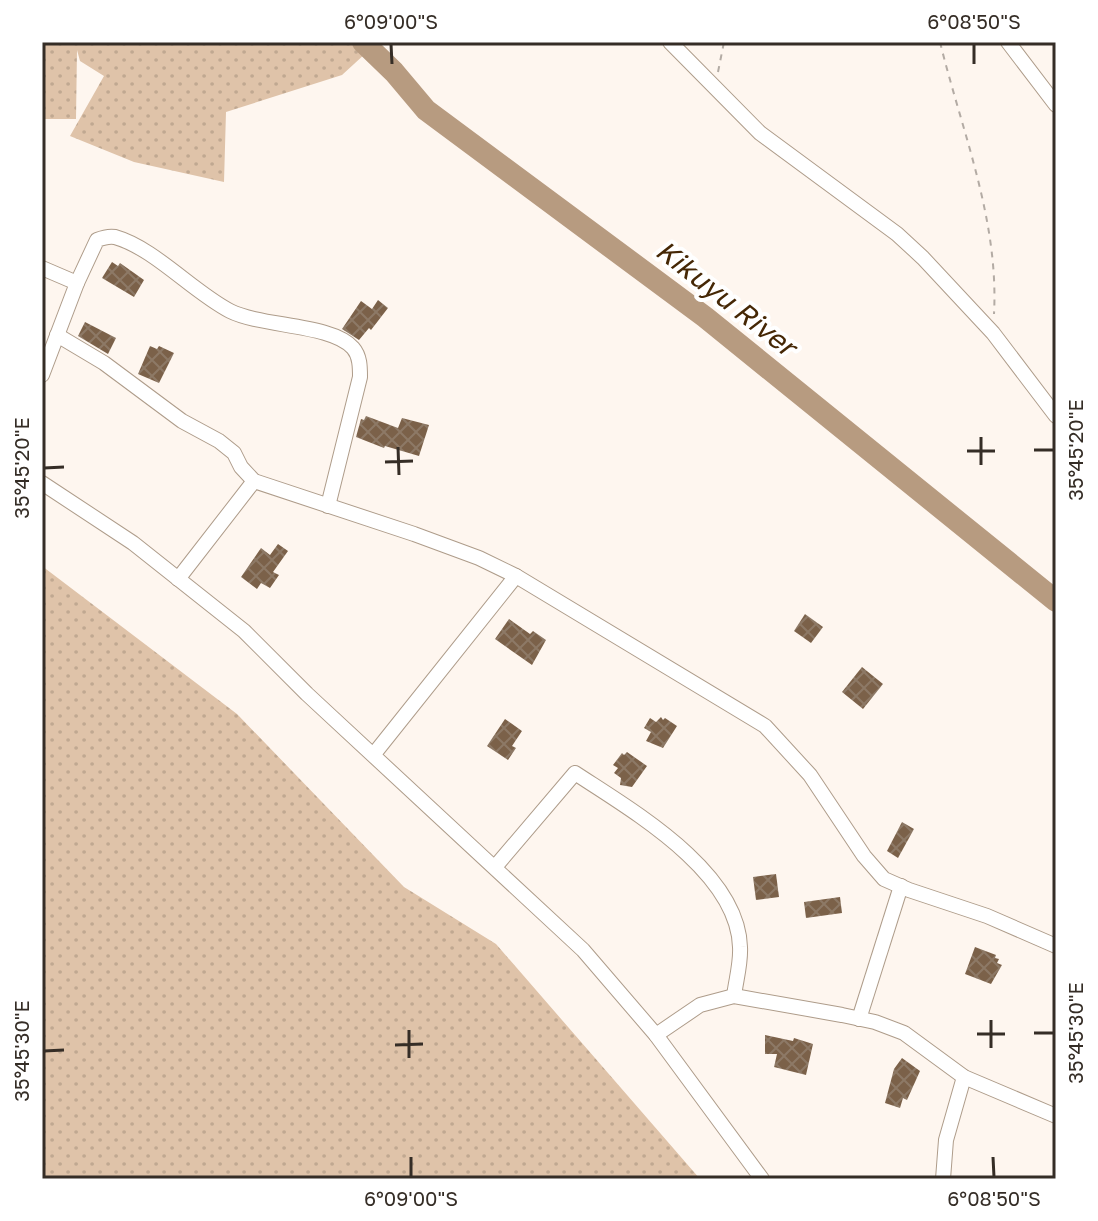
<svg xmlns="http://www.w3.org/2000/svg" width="1098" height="1221" font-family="'Golos Text',sans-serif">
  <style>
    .grass { fill: url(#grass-dots) }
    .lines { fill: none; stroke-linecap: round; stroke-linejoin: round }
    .river { stroke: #b79b80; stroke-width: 22 }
    .building { fill: url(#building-cross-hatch) }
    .street-casing { stroke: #ae9c8a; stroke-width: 16 }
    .path { stroke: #b3aba4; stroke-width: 2; stroke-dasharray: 6 6; stroke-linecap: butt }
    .street { stroke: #fff; stroke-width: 14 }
    .ticks { fill: none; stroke: #352d26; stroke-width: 3 }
    .labels { text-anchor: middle; stroke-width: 8; stroke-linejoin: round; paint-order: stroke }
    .water-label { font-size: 28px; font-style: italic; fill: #452705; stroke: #fff }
    .neatline { fill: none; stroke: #352d26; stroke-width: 3 }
    .ticks-label { font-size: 20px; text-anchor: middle; fill: #352d26 }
  </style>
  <defs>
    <pattern id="grass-dots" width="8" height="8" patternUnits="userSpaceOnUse" patternTransform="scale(2)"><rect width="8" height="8" fill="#dfc3a9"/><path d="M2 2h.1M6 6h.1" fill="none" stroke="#c0a891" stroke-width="1.8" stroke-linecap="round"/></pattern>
    <pattern id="building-cross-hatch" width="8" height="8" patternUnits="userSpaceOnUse" patternTransform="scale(2)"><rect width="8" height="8" fill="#7b6149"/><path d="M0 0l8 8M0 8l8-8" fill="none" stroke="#8d7966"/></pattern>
  </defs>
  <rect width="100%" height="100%" fill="#fef6ef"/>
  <g class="grass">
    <path d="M 42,42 L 378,42 L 342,75 L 226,112 L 224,182 L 134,162 L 70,136 L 104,76 L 80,61 L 77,50 L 76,119 L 42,119 Z"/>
    <path d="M 42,566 L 237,714 L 404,887 L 496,944 L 700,1179 L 42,1179 Z"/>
  </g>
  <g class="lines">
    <path class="river" d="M 363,42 L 394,72 L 426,110 L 705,317 L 1056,601"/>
  </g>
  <g class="building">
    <path d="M 112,262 L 118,266 L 120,263 L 144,280 L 134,297 L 102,278 Z"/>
    <path d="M 378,300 L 388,308 L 371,330 L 369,328 L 359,340 L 342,329 L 361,301 L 372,309 Z"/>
    <path d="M 85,322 L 116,338 L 108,354 L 78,336 Z"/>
    <path d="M 150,346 L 157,349 L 159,346 L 174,353 L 159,383 L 138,374 Z"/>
    <path d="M 366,416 L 398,428 L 402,418 L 429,425 L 419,456 L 385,446 L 384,448 L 356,437 L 361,419 L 364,420 Z"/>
    <path d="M 278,544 L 288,551 L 273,572 L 279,575 L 270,588 L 261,583 L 257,589 L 241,577 L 261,548 L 270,555 Z"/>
    <path d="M 805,614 L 823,627 L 811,643 L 794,631 Z"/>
    <path d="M 509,619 L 530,634 L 533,631 L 546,640 L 532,665 L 495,639 Z"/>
    <path d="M 862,667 L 883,684 L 863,709 L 842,692 Z"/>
    <path d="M 661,717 L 663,720 L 665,718 L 677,726 L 663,748 L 646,741 L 651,732 L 644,728 L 650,718 L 656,722 Z"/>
    <path d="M 505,719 L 522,731 L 512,746 L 516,748 L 508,760 L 487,746 Z"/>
    <path d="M 627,752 L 647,766 L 632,787 L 620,785 L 621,778 L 614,773 L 618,768 L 613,765 L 622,753 L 624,755 Z"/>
    <path d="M 902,822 L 914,829 L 898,858 L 887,851 Z"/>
    <path d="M 776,874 L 779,897 L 756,900 L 753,877 Z"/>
    <path d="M 840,897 L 842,913 L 806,918 L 804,902 Z"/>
    <path d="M 975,947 L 996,955 L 995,958 L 999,959 L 997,963 L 1002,965 L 991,984 L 965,974 Z"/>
    <path d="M 765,1035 L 793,1041 L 794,1038 L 813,1044 L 806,1075 L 774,1067 L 777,1054 L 765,1054 Z"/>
    <path d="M 902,1058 L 920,1071 L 907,1100 L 903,1098 L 900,1108 L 885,1103 L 894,1069 Z"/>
  </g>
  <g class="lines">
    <g class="street-casing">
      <g id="street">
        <path d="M 670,42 L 760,133 L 897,234 L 923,258 L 993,333 L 1056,416"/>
        <path d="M 1008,42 L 1056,105"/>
        <path d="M 42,268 L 77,283 L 42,375"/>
        <path d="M 77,283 L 97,240 C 102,238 109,236 115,237 C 154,248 193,292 230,311 C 262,327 332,324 353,348 C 360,356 360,367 360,377 L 328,506"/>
        <path d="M 57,335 L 104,363 L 182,421 L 219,441 L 234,453 L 241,467 L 254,481 L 414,534 L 479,558 L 516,576 L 765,726 L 810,775 L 864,856 L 884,879 L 909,890 L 987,916 L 1056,946"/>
        <path d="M 42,483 L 133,543 L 244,631 L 307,694 L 583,950 L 656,1035 L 762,1179"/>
        <path d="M 178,579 L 254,481"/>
        <path d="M 374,754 L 516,576"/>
        <path d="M 495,867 L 575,773 C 631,810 738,871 740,947 C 741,963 736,980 734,996"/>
        <path d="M 859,1019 L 901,886"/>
        <path d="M 656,1035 L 700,1005 L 734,996 L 842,1015 L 875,1022 L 904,1033 L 964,1077 L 1056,1116"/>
        <path d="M 943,1179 L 946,1140 L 964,1077"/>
      </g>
    </g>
    <g class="path">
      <path d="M 940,42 C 962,132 999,220 994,314"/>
      <path d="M 718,72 L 724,42"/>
    </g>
    <use href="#street" class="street"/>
  </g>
  <path class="ticks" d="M 391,44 L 392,64M 974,44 L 974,64M 981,437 L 981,465M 398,447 L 399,475M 1034,450 L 1054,450M 967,451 L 995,451M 385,462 L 413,461M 44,468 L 64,467M 991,1020 L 991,1048M 409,1030 L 409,1058M 1034,1033 L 1054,1033M 977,1034 L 1005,1034M 395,1045 L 423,1044M 44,1051 L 64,1050M 411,1157 L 411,1177M 993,1157 L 994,1177"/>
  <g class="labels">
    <g class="water-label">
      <text transform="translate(726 298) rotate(38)" y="10">Kikuyu River</text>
    </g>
  </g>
  <rect width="1098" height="1221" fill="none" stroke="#ffffff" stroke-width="88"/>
  <rect x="44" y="44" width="1010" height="1133" class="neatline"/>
  <g class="ticks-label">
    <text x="391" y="29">6°09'00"S</text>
    <text x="974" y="29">6°08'50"S</text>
    <text transform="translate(1076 450) rotate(-90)" y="7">35°45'20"E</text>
    <text transform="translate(22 468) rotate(-90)" y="7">35°45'20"E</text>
    <text transform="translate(1076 1033) rotate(-90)" y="7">35°45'30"E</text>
    <text transform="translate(22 1051) rotate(-90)" y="7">35°45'30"E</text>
    <text x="411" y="1206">6°09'00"S</text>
    <text x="994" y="1206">6°08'50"S</text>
  </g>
</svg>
